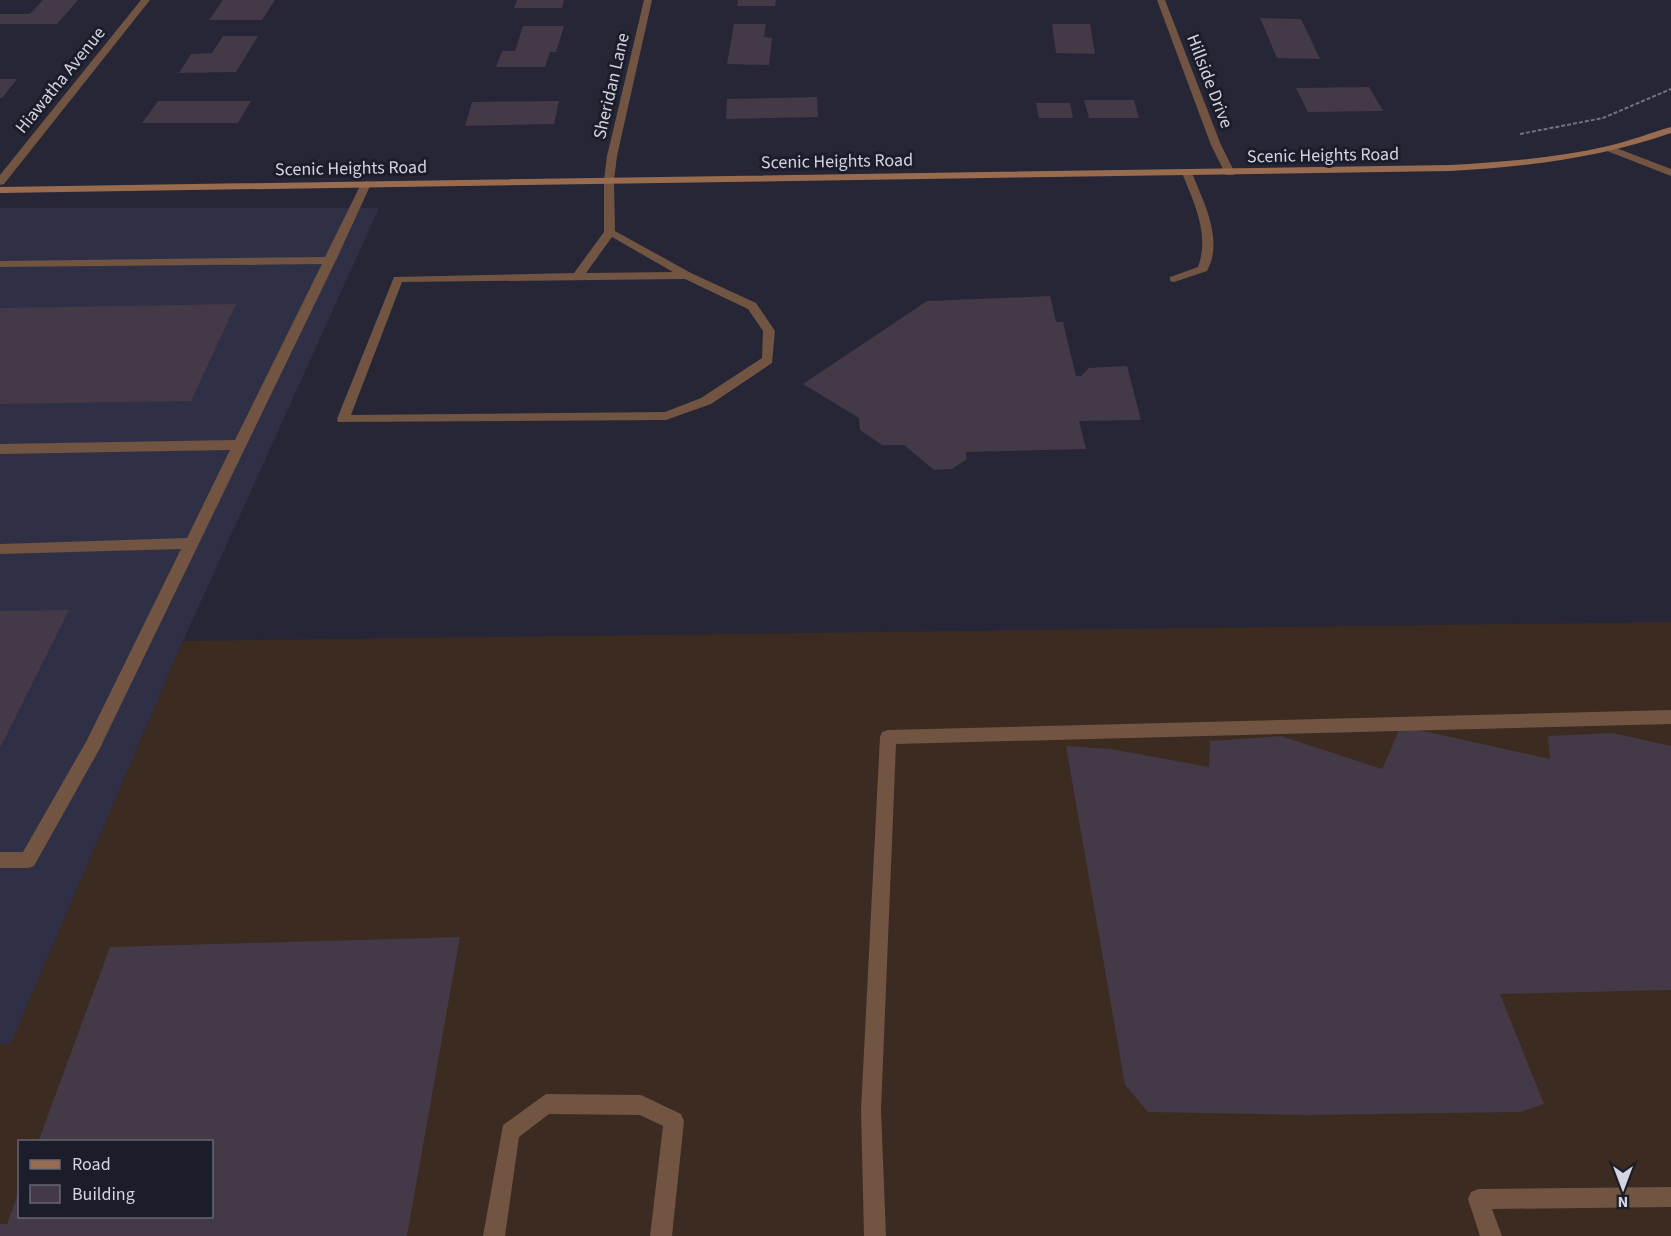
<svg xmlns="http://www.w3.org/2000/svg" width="1671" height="1236" font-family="'Source Sans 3',sans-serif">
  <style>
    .built { fill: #2f3045 }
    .industrial { fill: #3b2b21; fill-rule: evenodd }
    .building { fill: #433947 }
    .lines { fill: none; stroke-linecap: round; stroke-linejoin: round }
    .path { stroke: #727280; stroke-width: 2; stroke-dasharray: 4 2; stroke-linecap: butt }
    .lane { fill: #715442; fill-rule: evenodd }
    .street { fill: #715442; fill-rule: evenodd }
    .secondary { fill: #9a6c4f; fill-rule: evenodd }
    .labels { text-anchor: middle; stroke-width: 6; stroke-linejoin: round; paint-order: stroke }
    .far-street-label { font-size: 18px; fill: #d4d5df; stroke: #1c1d2b }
  </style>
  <rect width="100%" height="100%" fill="#262636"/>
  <path class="built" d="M 0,208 L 379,208 L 183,641 L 11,1044 L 0,1044 Z"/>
  <path class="industrial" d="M 1671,622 L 1671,1236 L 0,1236 L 0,1044 L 11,1043 L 183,641 ZM 20,1142 L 212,1142 L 212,1216 L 20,1216 Z"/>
  <g class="building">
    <path d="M 43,0 L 78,0 L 57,24 L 0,24 L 0,14 L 30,14 Z"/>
    <path d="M 223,0 L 275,0 L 262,20 L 209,20 Z"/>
    <path d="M 517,0 L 564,0 L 562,8 L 514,8 Z"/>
    <path d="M 738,0 L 776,0 L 775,6 L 737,6 Z"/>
    <path d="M 1260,18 L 1301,19 L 1320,59 L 1277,58 Z"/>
    <path d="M 734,24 L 766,24 L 764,37 L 772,38 L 769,65 L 727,64 Z"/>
    <path d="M 1052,24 L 1090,24 L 1095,54 L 1056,53 Z"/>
    <path d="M 523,26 L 564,26 L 556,52 L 550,52 L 545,67 L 496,67 L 502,51 L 515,51 Z"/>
    <path d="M 223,36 L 258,36 L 236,72 L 179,73 L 191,54 L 212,53 Z"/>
    <path d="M 0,79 L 17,79 L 2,98 L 0,98 Z"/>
    <path d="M 1369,87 L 1383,111 L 1308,112 L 1296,88 Z"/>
    <path d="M 817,97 L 818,117 L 726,119 L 727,99 Z"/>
    <path d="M 1084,100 L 1134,100 L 1139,118 L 1089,118 Z"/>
    <path d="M 158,101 L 251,101 L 238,123 L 142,123 Z"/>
    <path d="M 559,101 L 554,124 L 465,126 L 472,102 Z"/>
    <path d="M 1036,103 L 1070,103 L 1073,118 L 1039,118 Z"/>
    <path d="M 1050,296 L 1056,322 L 1063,322 L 1076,376 L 1081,376 L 1089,368 L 1127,366 L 1141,420 L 1079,421 L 1086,449 L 966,452 L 967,459 L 952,469 L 934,470 L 904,445 L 882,445 L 860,430 L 859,418 L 803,384 L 927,301 Z"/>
    <path d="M 236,304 L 191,401 L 0,404 L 0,308 Z"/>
    <path d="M 69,610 L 0,748 L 0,611 Z"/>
    <path d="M 1401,726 L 1550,759 L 1548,736 L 1613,733 L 1671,746 L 1671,990 L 1500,994 L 1544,1104 L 1520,1112 L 1305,1115 L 1148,1112 L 1125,1085 L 1066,746 L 1111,749 L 1209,767 L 1210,741 L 1281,736 L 1382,769 Z"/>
    <path d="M 460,937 L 407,1236 L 0,1236 L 0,1224 L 7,1224 L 19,1191 L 20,1216 L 212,1216 L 212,1142 L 38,1142 L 110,947 Z"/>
  </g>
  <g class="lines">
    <path class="path" d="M 1520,134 L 1603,118 L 1671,89"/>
    <g class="lane">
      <path d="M 1611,146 L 1671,169 L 1671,176 L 1607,151 L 1606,149 Z"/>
      <path d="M 1187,170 L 1192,173 C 1204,203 1224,240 1207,271 L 1174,282 L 1170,281 L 1170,277 L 1198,267 C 1210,234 1194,203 1182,173 Z"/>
      <path d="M 609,177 L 614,180 L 615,231 L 691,273 L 756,303 L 775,331 L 772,363 L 711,404 L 666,420 L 338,422 L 337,419 L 394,277 L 574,273 L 604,232 L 604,180 ZM 612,237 L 673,272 L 586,273 ZM 685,279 L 748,309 L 763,331 L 762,358 L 701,398 L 665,412 L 351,415 L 402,282 Z"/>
      <path d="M 366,181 L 371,184 L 336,260 L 99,750 L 34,866 L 28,868 L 0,868 L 0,852 L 23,852 L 87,740 L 181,549 L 0,554 L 0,544 L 187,538 L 230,450 L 0,454 L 0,444 L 235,440 L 322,264 L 0,267 L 0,261 L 325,257 L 361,184 Z"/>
      <path d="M 1671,710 L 1671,724 L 896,744 L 881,1110 L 886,1236 L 864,1236 L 861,1110 L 880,737 L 882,732 L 888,730 Z"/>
      <path d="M 546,1094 L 641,1095 L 681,1114 L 684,1121 L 672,1236 L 650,1236 L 663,1126 L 640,1115 L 549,1114 L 519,1137 L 505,1236 L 483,1236 L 503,1125 Z"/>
      <path d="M 1671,1187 L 1671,1207 L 1492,1209 L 1502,1236 L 1480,1236 L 1468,1199 L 1471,1192 L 1478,1189 Z"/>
    </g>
    <g class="street">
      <path d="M 141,0 L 150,0 L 4,184 L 0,185 L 0,175 Z"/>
      <path d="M 644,0 L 652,0 L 617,156 L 614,180 L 609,183 L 604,180 L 607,156 Z"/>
      <path d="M 1157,0 L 1165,0 L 1221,145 L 1235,173 L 1234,175 L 1226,175 L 1211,145 Z"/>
    </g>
    <path class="secondary" d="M 1671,127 L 1671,133 C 1599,158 1526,167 1450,171 L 0,193 L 0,187 L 1450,165 C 1503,162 1556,158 1608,146 C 1630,141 1650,133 1671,127 Z"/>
  </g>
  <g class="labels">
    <g class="far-street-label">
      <text transform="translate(60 80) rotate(-51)" y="6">Hiawatha Avenue</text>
      <text transform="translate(1210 81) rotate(69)" y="6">Hillside Drive</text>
      <text transform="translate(611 86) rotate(-77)" y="6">Sheridan Lane</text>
      <text transform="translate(1323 155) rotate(-1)" y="6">Scenic Heights Road</text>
      <text transform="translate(837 161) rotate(-1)" y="6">Scenic Heights Road</text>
      <text transform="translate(351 168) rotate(-1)" y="6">Scenic Heights Road</text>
    </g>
  </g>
  <rect x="18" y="1140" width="195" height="78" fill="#1c1d2b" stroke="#666773" stroke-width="1.5"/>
  <rect x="30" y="1160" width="30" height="9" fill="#9a6c4f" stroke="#666773" stroke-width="1.5"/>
  <text x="72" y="1170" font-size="18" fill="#d4d5df">Road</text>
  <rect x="30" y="1185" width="30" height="18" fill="#433947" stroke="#666773" stroke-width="1.5"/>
  <text x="72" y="1200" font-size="18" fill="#d4d5df">Building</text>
  <g transform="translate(1623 1188) rotate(180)" stroke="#1c1d2b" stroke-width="4.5" paint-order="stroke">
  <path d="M0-4.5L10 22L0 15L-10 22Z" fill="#d4d5df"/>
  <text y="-9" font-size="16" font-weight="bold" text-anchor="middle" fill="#d4d5df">N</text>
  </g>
</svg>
